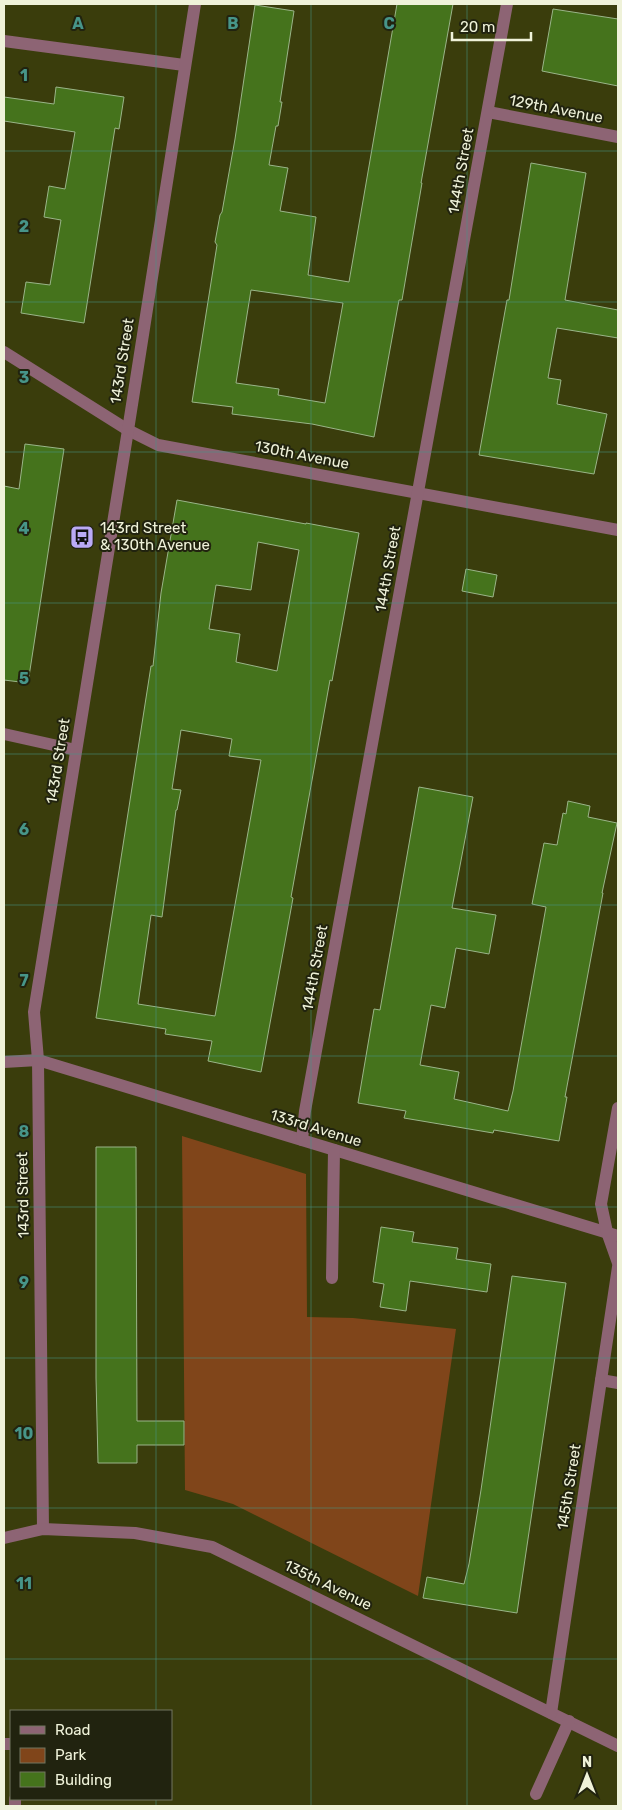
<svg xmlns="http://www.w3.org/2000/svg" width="622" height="1810" font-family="Rubik,sans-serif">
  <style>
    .green { fill: #80451a }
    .building { fill: #45731c; stroke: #9ab589; fill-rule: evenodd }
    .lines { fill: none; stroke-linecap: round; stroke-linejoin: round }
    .minor { stroke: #8d6474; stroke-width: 12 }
    .grid { fill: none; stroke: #479589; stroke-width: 1; stroke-opacity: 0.55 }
    .labels { text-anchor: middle; stroke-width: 4; stroke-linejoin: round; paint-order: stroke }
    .street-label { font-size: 15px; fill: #eff2d9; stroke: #21230f }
    .poi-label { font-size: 15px; fill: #eff2d9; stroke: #21230f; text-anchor: start }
    .grid-label { font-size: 16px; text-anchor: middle; font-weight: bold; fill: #479589; stroke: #21230f; stroke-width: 4; stroke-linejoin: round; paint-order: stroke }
  </style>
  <rect width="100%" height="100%" fill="#3a3d0c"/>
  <path class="green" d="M 182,1136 L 306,1174 L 307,1317 L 353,1318 L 456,1329 L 418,1596 L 233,1504 L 185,1490 Z"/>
  <g class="building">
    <path d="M 397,4 L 453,4 L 421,183 L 422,183 L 410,253 L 402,300 L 399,300 L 374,437 L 312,424 L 232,414 L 233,407 L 192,402 L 217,245 L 215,242 L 220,215 L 222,212 L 235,139 L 255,5 L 294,11 L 280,102 L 282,102 L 278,126 L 276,126 L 269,165 L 288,168 L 280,211 L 316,217 L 308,275 L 349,282 ZM 251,290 L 343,303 L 325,403 L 278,395 L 279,389 L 236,383 Z"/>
    <path d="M 553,9 L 618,19 L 618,86 L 542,71 Z"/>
    <path d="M 56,87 L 124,97 L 119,129 L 115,128 L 84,323 L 21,313 L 26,282 L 50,285 L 61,220 L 44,217 L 49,186 L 65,189 L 75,132 L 4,121 L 4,97 L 54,104 Z"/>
    <path d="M 531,163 L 586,173 L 565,300 L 618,310 L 618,338 L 557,328 L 548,378 L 561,380 L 557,404 L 607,414 L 594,474 L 479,455 L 507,300 L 509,300 Z"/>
    <path d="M 25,444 L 64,449 L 28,683 L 4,680 L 4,486 L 19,489 Z"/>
    <path d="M 177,500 L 306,524 L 306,523 L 359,533 L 332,681 L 330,680 L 291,897 L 293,898 L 285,942 L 261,1072 L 208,1061 L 212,1041 L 165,1034 L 166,1029 L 96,1018 L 151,666 L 153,666 L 161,593 ZM 258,542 L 299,550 L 277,671 L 236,662 L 240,634 L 209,629 L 216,585 L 251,590 ZM 181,730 L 232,739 L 229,756 L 261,760 L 215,1016 L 138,1004 L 151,915 L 162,917 L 176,810 L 177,810 L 181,790 L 172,789 Z"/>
    <path d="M 466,569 L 497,575 L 493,597 L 462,591 Z"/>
    <path d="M 419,787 L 473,797 L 452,908 L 496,915 L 489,954 L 456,948 L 445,1008 L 431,1005 L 420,1065 L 459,1072 L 454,1099 L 508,1111 L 513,1091 L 546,907 L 532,904 L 544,843 L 557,845 L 563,813 L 566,814 L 568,801 L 590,806 L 588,817 L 617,823 L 602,893 L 603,893 L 565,1097 L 567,1097 L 559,1141 L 494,1130 L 493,1133 L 404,1118 L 406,1111 L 358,1103 L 374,1009 L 380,1010 Z"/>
    <path d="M 96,1147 L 136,1147 L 137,1421 L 184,1421 L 184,1445 L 137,1445 L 137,1463 L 98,1463 L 96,1378 Z"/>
    <path d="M 381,1227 L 414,1232 L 412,1242 L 458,1248 L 456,1259 L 491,1264 L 487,1292 L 410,1281 L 406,1311 L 380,1307 L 384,1284 L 373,1282 Z"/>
    <path d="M 512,1276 L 566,1283 L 517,1613 L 423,1598 L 427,1577 L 464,1584 L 469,1564 L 481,1490 Z"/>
  </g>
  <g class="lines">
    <g class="minor">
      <path d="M 4,41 L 184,65"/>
      <path d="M 488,112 L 618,137"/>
      <path d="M 4,352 L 128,430 L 158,445 L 618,530"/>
      <path d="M 4,734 L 76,750"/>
      <path d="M 4,1062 L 38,1060 L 618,1236"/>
      <path d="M 618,1108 L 601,1204 L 607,1232 L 618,1263"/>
      <path d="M 302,1140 L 305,1111 L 507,4"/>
      <path d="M 332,1278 L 334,1150"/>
      <path d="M 601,1380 L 618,1383"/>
      <path d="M 43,1529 L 38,1060 L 34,1012 L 128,430 L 195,4"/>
      <path d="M 4,1538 L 43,1529 L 135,1533 L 212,1547 L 618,1746"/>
      <path d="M 551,1713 L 618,1267"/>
      <path d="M 4,1744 L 11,1744"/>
      <path d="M 536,1794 L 569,1721"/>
      <path d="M 15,1799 L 15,1806"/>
    </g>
  </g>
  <path class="grid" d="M 156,4 L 156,1711M 311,4 L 311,1806M 467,4 L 467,1806M 4,151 L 618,151M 4,302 L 618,302M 4,452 L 618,452M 4,603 L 618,603M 4,754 L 618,754M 4,905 L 618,905M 4,1056 L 618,1056M 4,1207 L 618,1207M 4,1358 L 618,1358M 4,1508 L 618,1508M 4,1659 L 618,1659M 156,1799 L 156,1806"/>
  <defs>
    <g id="bus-square" transform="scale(1.25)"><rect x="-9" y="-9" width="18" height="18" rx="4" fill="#baaaf6" stroke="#21230f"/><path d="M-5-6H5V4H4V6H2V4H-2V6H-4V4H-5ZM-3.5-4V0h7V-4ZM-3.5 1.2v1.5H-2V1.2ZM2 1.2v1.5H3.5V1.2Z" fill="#111"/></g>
  </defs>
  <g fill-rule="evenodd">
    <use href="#bus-square" x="82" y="537"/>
  </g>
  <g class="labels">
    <g class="street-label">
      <text transform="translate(556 109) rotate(11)" y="5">129th Avenue</text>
      <text transform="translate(461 171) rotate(-80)" y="5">144th Street</text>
      <text transform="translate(122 361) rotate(-81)" y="5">143rd Street</text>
      <text transform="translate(302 455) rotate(11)" y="5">130th Avenue</text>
      <text transform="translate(388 569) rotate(-80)" y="5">144th Street</text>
      <text transform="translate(58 761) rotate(-81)" y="5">143rd Street</text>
      <text transform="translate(315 968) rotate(-80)" y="5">144th Street</text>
      <text transform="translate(316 1128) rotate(17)" y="5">133rd Avenue</text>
      <text transform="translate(23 1195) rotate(-91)" y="5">143rd Street</text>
      <text transform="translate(569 1487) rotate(-81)" y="5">145th Street</text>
      <text transform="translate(328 1585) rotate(26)" y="5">135th Avenue</text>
    </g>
    <g class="poi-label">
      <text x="100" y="533">143rd Street<tspan x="100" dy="17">&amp; 130th Avenue</tspan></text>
    </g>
  </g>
  <g class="grid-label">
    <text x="78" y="29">A</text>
    <text x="233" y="29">B</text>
    <text x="389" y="29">C</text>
    <text x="24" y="81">1</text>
    <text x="24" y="232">2</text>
    <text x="24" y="383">3</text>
    <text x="24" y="534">4</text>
    <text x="24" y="684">5</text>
    <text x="24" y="835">6</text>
    <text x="24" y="986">7</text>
    <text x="24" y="1137">8</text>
    <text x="24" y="1288">9</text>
    <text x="24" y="1439">10</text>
    <text x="24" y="1589">11</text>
  </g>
  <rect width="622" height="1810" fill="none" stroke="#eff2d9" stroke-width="10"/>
  <rect x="10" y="1710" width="162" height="90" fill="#21230f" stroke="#737660"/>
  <rect x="20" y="1726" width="25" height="8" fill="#8d6474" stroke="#737660"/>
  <text x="55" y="1735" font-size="15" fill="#eff2d9">Road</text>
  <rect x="20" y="1748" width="25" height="15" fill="#80451a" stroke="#737660"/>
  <text x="55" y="1760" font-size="15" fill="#eff2d9">Park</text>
  <rect x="20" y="1772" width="25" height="15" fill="#45731c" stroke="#737660"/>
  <text x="55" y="1785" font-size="15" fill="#eff2d9">Building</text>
  <g transform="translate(587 1775)" stroke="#21230f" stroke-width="4" paint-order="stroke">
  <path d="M0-4L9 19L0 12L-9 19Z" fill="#eff2d9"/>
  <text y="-8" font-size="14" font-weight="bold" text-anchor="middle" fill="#eff2d9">N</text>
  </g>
  <path d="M452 32v8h79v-8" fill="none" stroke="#eff2d9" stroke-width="2.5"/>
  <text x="460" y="32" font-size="15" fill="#eff2d9" stroke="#21230f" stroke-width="4" paint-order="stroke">20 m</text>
</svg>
